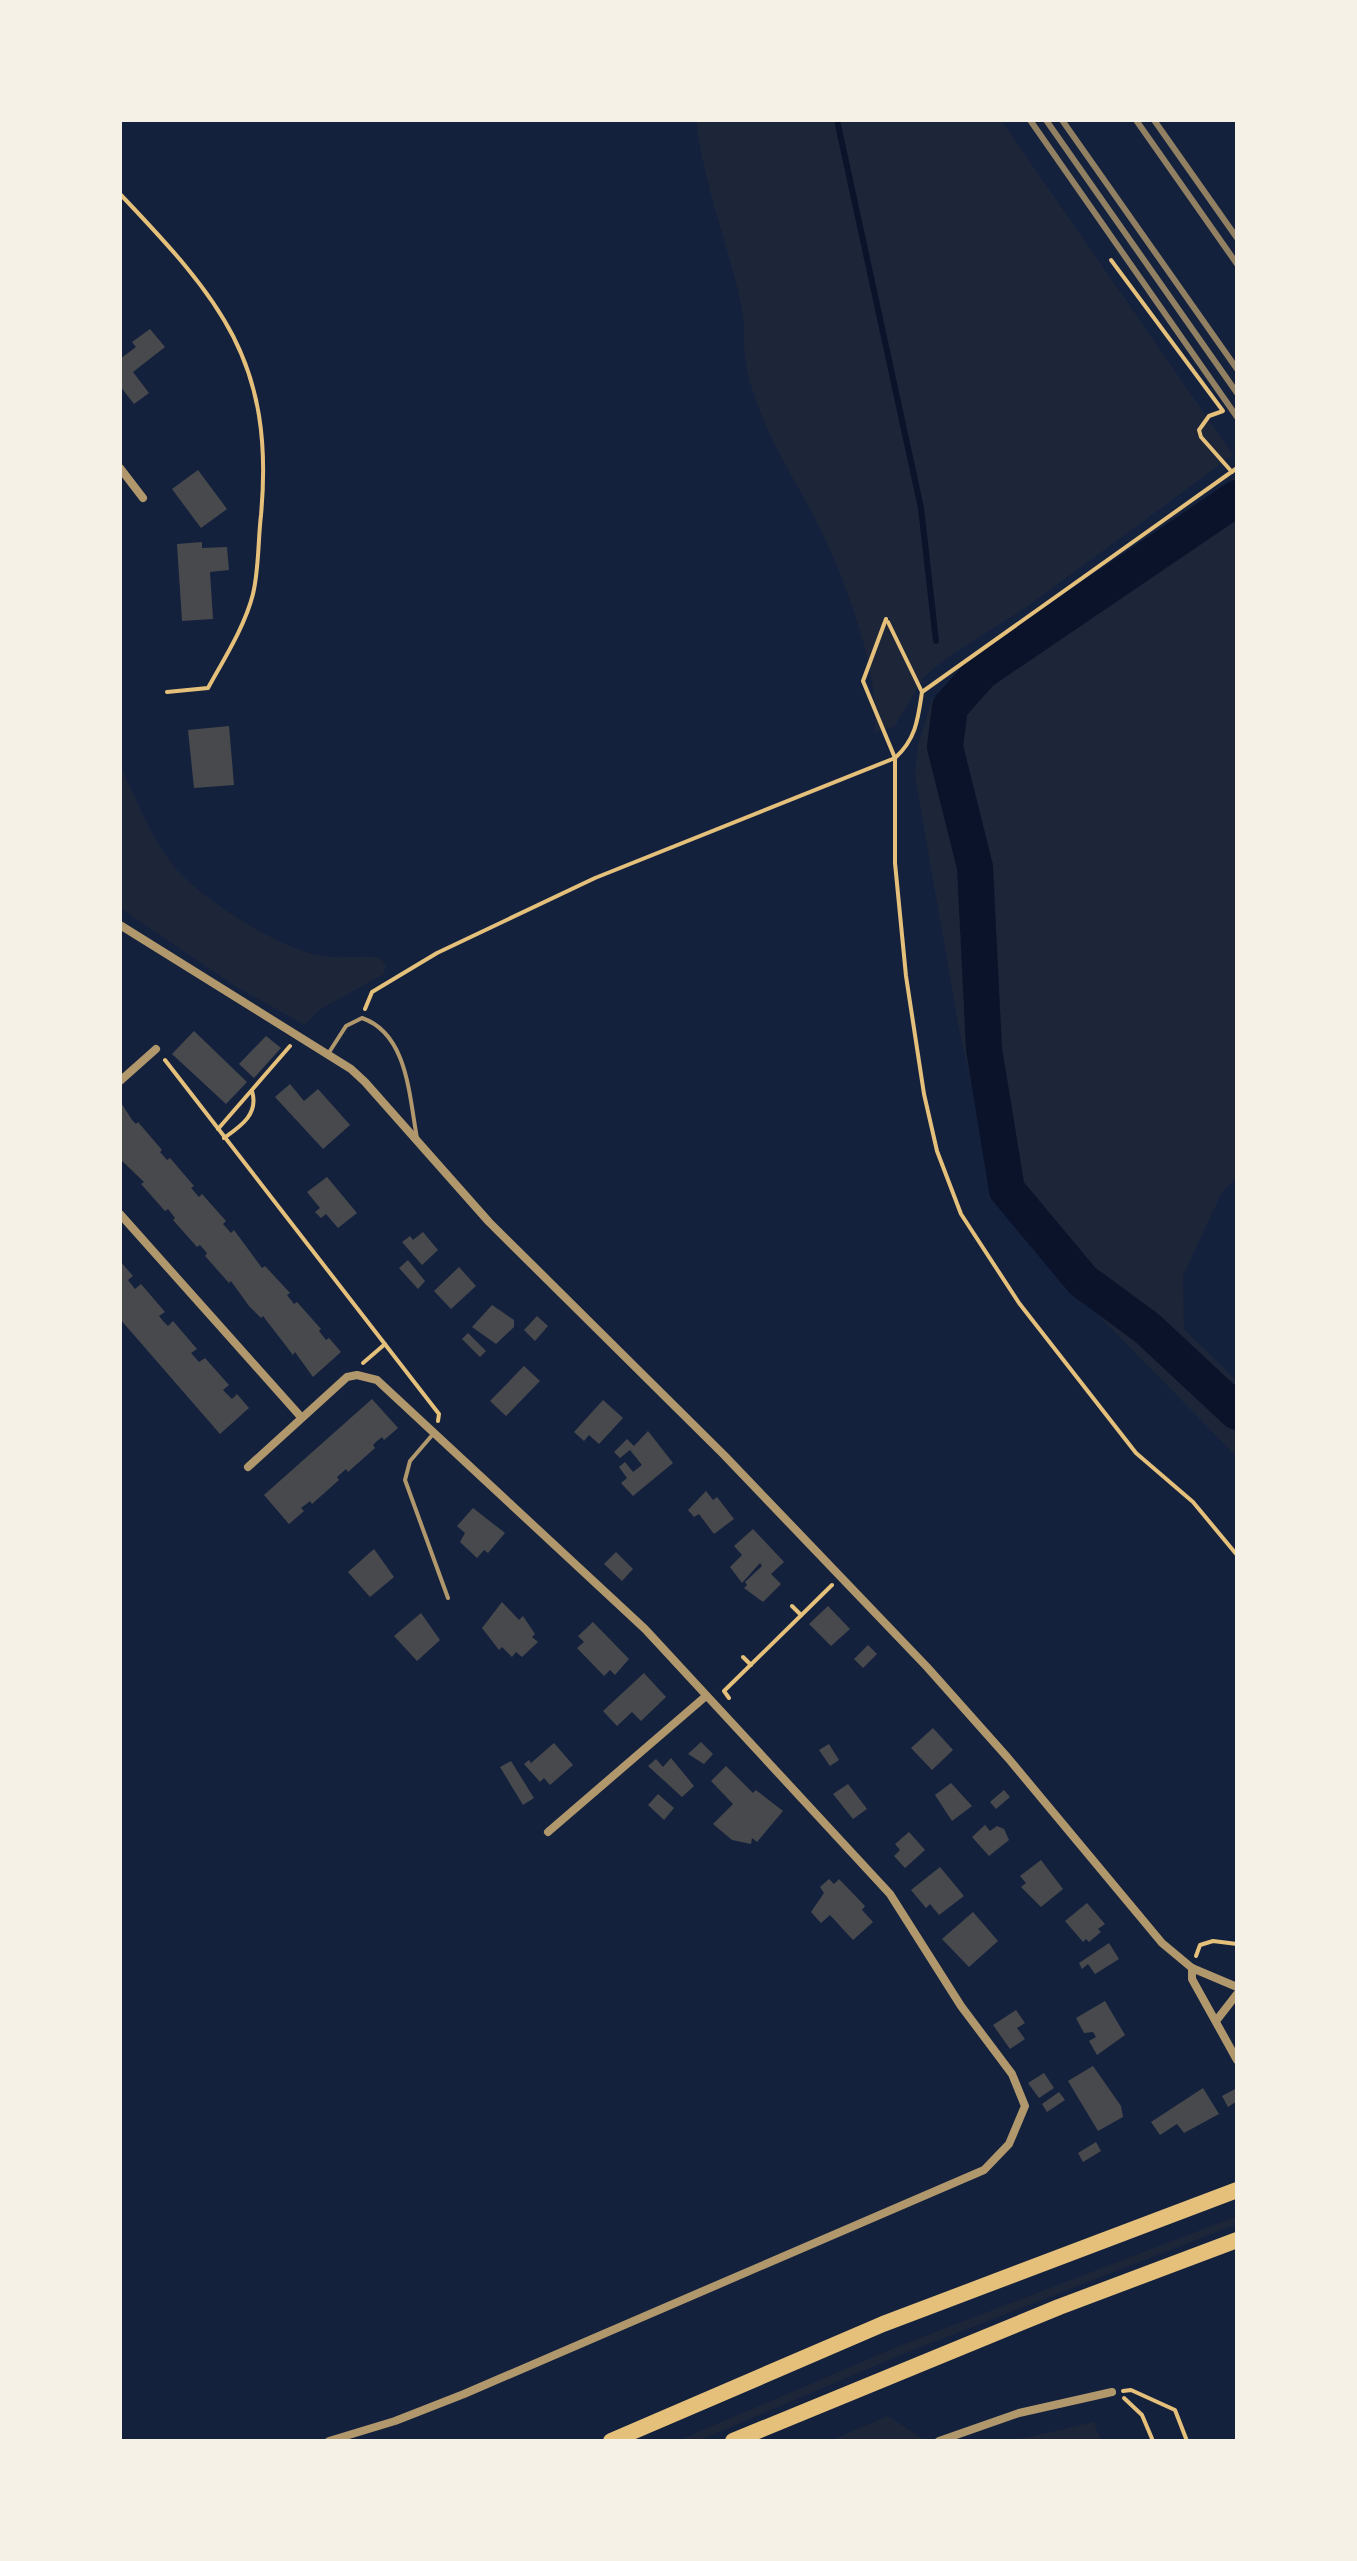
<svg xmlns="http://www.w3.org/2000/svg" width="1357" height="2561" font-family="Poppins,sans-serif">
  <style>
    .green { fill: #1d2539 }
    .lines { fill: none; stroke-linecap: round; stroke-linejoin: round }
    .stream { stroke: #0b132b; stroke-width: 6 }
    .river { stroke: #0b132b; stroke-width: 36 }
    .building { fill: #48494c }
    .path { stroke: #e5c07b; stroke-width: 4 }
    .service { stroke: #b1986c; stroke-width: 4 }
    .minor { stroke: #b1986c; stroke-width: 8 }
    .motorway { stroke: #e5c07b; stroke-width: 16 }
    .rail { stroke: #918062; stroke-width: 6 }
  </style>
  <rect width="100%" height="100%" fill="#14213d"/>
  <g class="green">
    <path d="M 696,120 L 1001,120 L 1233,455 L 1028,606 L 948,657 L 925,676 L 894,727 L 875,732 C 881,669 840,564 809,507 C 794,479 776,451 764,421 C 756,401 747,379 745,357 C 743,341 745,325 742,309 C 729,245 703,184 696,120 Z"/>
    <path d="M 1237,476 L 1237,1178 L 1222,1192 L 1183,1276 L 1184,1329 L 1237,1381 L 1237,1457 L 1097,1314 L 994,1191 L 958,1023 L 915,776 L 918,745 L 932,699 Z"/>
    <path d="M 120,766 C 136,798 150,835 172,864 C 199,898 280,950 323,956 C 342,959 360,955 379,958 L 386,965 L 384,974 L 319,1010 L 305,1025 L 235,986 L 120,908 Z"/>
    <path d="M 1237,2216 L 1237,2224 L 903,2354 L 698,2441 L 677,2441 L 899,2346 Z"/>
    <path d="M 888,2416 L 926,2441 L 829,2441 Z"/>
    <path d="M 1094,2422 L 1101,2441 L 1011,2441 Z"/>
  </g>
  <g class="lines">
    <g class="stream">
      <path d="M 837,120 L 921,508 L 936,641"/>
      <path d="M 944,692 L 950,707"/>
    </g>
    <path class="river" d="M 1237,498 L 981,672 L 950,707 L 945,747 L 975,867 L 984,1049 L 1007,1190 L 1083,1281 L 1147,1328 L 1237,1412"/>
  </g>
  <g class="building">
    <path d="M 150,329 L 165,347 L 133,372 L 149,393 L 134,404 L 120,386 L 120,359 L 136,347 L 132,342 Z"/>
    <path d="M 198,470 L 227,509 L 201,528 L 172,489 Z"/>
    <path d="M 202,542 L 202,548 L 227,547 L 229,570 L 210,572 L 213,619 L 182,621 L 177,544 Z"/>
    <path d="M 229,726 L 234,785 L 194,788 L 188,730 Z"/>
    <path d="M 194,1031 L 247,1082 L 226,1104 L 172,1054 Z"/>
    <path d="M 266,1036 L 281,1048 L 254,1078 L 239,1064 Z"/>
    <path d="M 290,1084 L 304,1101 L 318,1089 L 350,1125 L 323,1149 L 275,1097 Z"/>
    <path d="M 120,1101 L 132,1120 L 136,1124 L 138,1122 L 162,1150 L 160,1152 L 167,1160 L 170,1158 L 194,1186 L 191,1188 L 199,1197 L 202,1194 L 226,1221 L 223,1224 L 231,1233 L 234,1230 L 262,1268 L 265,1266 L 290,1293 L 287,1295 L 294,1304 L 297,1302 L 321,1329 L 319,1331 L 326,1340 L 329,1338 L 341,1352 L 313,1377 L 295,1352 L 293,1355 L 263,1316 L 261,1318 L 249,1306 L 231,1281 L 229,1283 L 205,1256 L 207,1253 L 200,1245 L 197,1247 L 173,1220 L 175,1218 L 168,1209 L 165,1211 L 141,1184 L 144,1182 L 120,1159 Z"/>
    <path d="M 327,1177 L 357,1213 L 338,1228 L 326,1214 L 321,1218 L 315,1212 L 320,1208 L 307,1192 Z"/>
    <path d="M 423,1232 L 438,1250 L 422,1265 L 402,1242 L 410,1236 L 413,1240 Z"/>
    <path d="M 408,1260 L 425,1281 L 418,1289 L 399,1268 Z"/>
    <path d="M 120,1261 L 133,1276 L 128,1280 L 135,1289 L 141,1284 L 165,1312 L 159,1316 L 163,1321 L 168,1326 L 173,1321 L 197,1349 L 191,1353 L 199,1362 L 205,1358 L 229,1385 L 223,1390 L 232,1399 L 237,1394 L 249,1408 L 220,1434 L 120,1319 Z"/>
    <path d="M 459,1267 L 476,1286 L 451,1309 L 434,1291 Z"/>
    <path d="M 492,1305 L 514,1320 L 514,1327 L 496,1344 L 472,1327 Z"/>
    <path d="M 537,1316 L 548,1326 L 535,1341 L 524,1330 Z"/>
    <path d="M 468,1333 L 486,1351 L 480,1357 L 462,1339 Z"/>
    <path d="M 524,1366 L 540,1381 L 506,1416 L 490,1401 Z"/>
    <path d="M 372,1399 L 398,1428 L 384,1440 L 382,1437 L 377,1441 L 373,1445 L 375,1448 L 348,1472 L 346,1469 L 337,1477 L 339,1480 L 312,1504 L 310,1501 L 305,1505 L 301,1508 L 304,1511 L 289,1524 L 264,1495 Z"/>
    <path d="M 603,1400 L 623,1418 L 599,1444 L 589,1435 L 584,1441 L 574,1432 Z"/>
    <path d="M 648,1431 L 673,1463 L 633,1496 L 621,1483 L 627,1478 L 619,1467 L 625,1462 L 633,1472 L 642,1465 L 630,1450 L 620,1458 L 614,1452 L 627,1439 L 634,1446 Z"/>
    <path d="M 706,1491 L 713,1500 L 717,1497 L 734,1519 L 714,1534 L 699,1514 L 694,1517 L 688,1510 Z"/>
    <path d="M 473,1508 L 505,1533 L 488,1553 L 484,1550 L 477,1558 L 460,1542 L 465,1533 L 457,1526 Z"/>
    <path d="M 753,1529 L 784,1562 L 771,1574 L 781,1584 L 763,1602 L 744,1588 L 747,1585 L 745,1582 L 762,1566 L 760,1563 L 742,1583 L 730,1567 L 742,1555 L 734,1546 Z"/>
    <path d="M 374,1549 L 394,1577 L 370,1597 L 348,1572 Z"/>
    <path d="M 616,1552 L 633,1569 L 622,1581 L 604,1564 Z"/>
    <path d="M 502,1602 L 519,1620 L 523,1616 L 535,1634 L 532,1637 L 538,1642 L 522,1657 L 516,1652 L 512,1657 L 502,1647 L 499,1650 L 482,1628 Z"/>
    <path d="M 828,1606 L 850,1629 L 831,1646 L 809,1624 Z"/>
    <path d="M 421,1613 L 440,1640 L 417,1661 L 394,1636 Z"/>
    <path d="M 593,1622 L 629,1659 L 615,1675 L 610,1670 L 604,1676 L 577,1648 L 584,1642 L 578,1636 Z"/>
    <path d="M 868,1645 L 877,1654 L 863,1668 L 854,1659 Z"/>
    <path d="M 644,1673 L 666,1697 L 641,1721 L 632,1712 L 617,1726 L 603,1711 Z"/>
    <path d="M 933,1728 L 953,1750 L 932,1770 L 911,1748 Z"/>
    <path d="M 701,1742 L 713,1754 L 704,1764 L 688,1754 Z"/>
    <path d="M 554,1743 L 573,1765 L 550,1785 L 544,1778 L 540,1782 L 524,1764 L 529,1760 L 531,1763 Z"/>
    <path d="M 829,1744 L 839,1760 L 830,1766 L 819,1750 Z"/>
    <path d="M 671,1758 L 694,1786 L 682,1797 L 648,1766 L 656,1759 L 663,1767 Z"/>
    <path d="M 511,1761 L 534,1798 L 523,1805 L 500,1767 Z"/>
    <path d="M 726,1766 L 753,1793 L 756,1790 L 783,1811 L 757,1842 L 752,1838 L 751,1844 L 732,1840 L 713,1824 L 733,1804 L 711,1781 Z"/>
    <path d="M 951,1783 L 972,1806 L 952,1821 L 935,1795 Z"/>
    <path d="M 848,1784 L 867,1809 L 853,1819 L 833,1794 Z"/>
    <path d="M 1004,1790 L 1010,1797 L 996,1809 L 990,1802 Z"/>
    <path d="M 658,1794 L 674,1808 L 664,1820 L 648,1805 Z"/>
    <path d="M 985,1825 L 990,1831 L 997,1826 L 1004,1829 L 1009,1840 L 989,1856 L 972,1837 Z"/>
    <path d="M 909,1832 L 925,1850 L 905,1868 L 894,1856 L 900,1850 L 895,1844 Z"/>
    <path d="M 1041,1860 L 1063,1889 L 1041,1907 L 1021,1887 L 1026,1883 L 1020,1876 Z"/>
    <path d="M 940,1867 L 964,1896 L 939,1915 L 930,1904 L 926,1908 L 911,1890 Z"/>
    <path d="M 829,1879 L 834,1884 L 839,1879 L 865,1906 L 862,1910 L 873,1922 L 853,1940 L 830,1915 L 821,1923 L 811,1912 L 824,1893 L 820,1887 Z"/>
    <path d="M 1087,1903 L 1105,1924 L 1098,1929 L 1101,1932 L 1089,1942 L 1086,1939 L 1083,1942 L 1065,1921 Z"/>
    <path d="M 973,1912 L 998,1941 L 969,1967 L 942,1939 Z"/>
    <path d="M 1109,1943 L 1119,1959 L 1095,1974 L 1088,1964 L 1082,1969 L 1079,1963 Z"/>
    <path d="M 1105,2001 L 1125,2035 L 1097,2055 L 1089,2041 L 1096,2037 L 1093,2032 L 1084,2033 L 1076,2018 Z"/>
    <path d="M 1016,2010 L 1025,2023 L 1017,2028 L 1025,2039 L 1010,2049 L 993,2025 Z"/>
    <path d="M 1093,2066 L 1121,2106 L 1123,2117 L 1098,2131 L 1068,2081 Z"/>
    <path d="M 1044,2073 L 1054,2088 L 1039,2098 L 1028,2083 Z"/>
    <path d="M 1203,2088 L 1219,2114 L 1184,2133 L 1177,2124 L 1160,2135 L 1151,2122 Z"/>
    <path d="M 1237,2088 L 1237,2101 L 1228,2107 L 1222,2096 Z"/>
    <path d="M 1059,2092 L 1065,2100 L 1047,2112 L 1042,2104 Z"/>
    <path d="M 1096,2142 L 1101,2151 L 1083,2162 L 1078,2153 Z"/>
  </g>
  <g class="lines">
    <g class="path">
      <path d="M 120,194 C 220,299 275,362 261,515 C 258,540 259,569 253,594 C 245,626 224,659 208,688 L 167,692"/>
      <path d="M 1111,260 L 1223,411 L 1209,416 L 1199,430 L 1201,437 L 1232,472"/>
      <path d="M 886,619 L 863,681 L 895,758 L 895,863 L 906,976 L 924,1094 L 937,1151 L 961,1214 L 1019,1303 L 1136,1453 L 1193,1502 L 1237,1555"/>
      <path d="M 888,622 L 922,692"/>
      <path d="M 365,1009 L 372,992 L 437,953 L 595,878 L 895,758 C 916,739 918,719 922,692 L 1237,468"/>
      <path d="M 165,1060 L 439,1414 L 438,1421"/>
      <path d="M 218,1129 L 290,1046"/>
      <path d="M 224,1138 C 241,1126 259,1114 252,1091"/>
      <path d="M 363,1363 L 385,1344"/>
      <path d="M 792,1606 L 801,1615"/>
      <path d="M 743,1657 L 751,1665"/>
      <path d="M 729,1698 L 724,1691 L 832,1585"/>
      <path d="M 1196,1956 L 1200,1945 L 1213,1941 L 1237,1944"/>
      <path d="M 1123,2391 L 1131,2390 L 1175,2410 L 1187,2441"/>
      <path d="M 1124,2398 L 1142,2415 L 1153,2441"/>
    </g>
    <g class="service">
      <path d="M 328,1054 L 346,1026 L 362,1018 C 408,1034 409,1096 417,1138"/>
      <path d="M 434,1433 L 410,1461 L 405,1480 L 448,1598"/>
    </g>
    <g class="minor">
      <path d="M 120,468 L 143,498"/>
      <path d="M 120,925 L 351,1069 L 365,1082 L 489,1222 L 724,1455 L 927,1667 L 1008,1758 L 1162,1943 L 1192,1968 L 1237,1987"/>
      <path d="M 120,1081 L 156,1049"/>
      <path d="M 120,1214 L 301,1417"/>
      <path d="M 248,1467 L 347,1377 L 357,1375 L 377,1380 L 645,1629 L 890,1894 L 961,2006 L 1012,2074 L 1025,2106 L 1009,2144 L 984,2170 L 464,2394 L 395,2421 L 329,2441"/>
      <path d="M 548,1832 L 706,1696"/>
      <path d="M 1192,1968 L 1192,1979 L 1237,2060"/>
      <path d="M 1216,2021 L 1237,1994"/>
      <path d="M 939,2441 L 1019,2413 L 1112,2392"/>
    </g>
    <g class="motorway">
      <path d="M 611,2441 L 883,2324 L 1237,2190"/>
      <path d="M 733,2441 L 1059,2307 L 1237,2240"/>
    </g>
    <g class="rail">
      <path d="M 1030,120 L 1237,417"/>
      <path d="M 1046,120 L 1237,393"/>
      <path d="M 1062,120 L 1237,369"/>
      <path d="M 1136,120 L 1237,264"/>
      <path d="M 1154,120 L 1237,238"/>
    </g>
  </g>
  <rect width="1357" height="2561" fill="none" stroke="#f6f1e7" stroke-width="244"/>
</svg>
